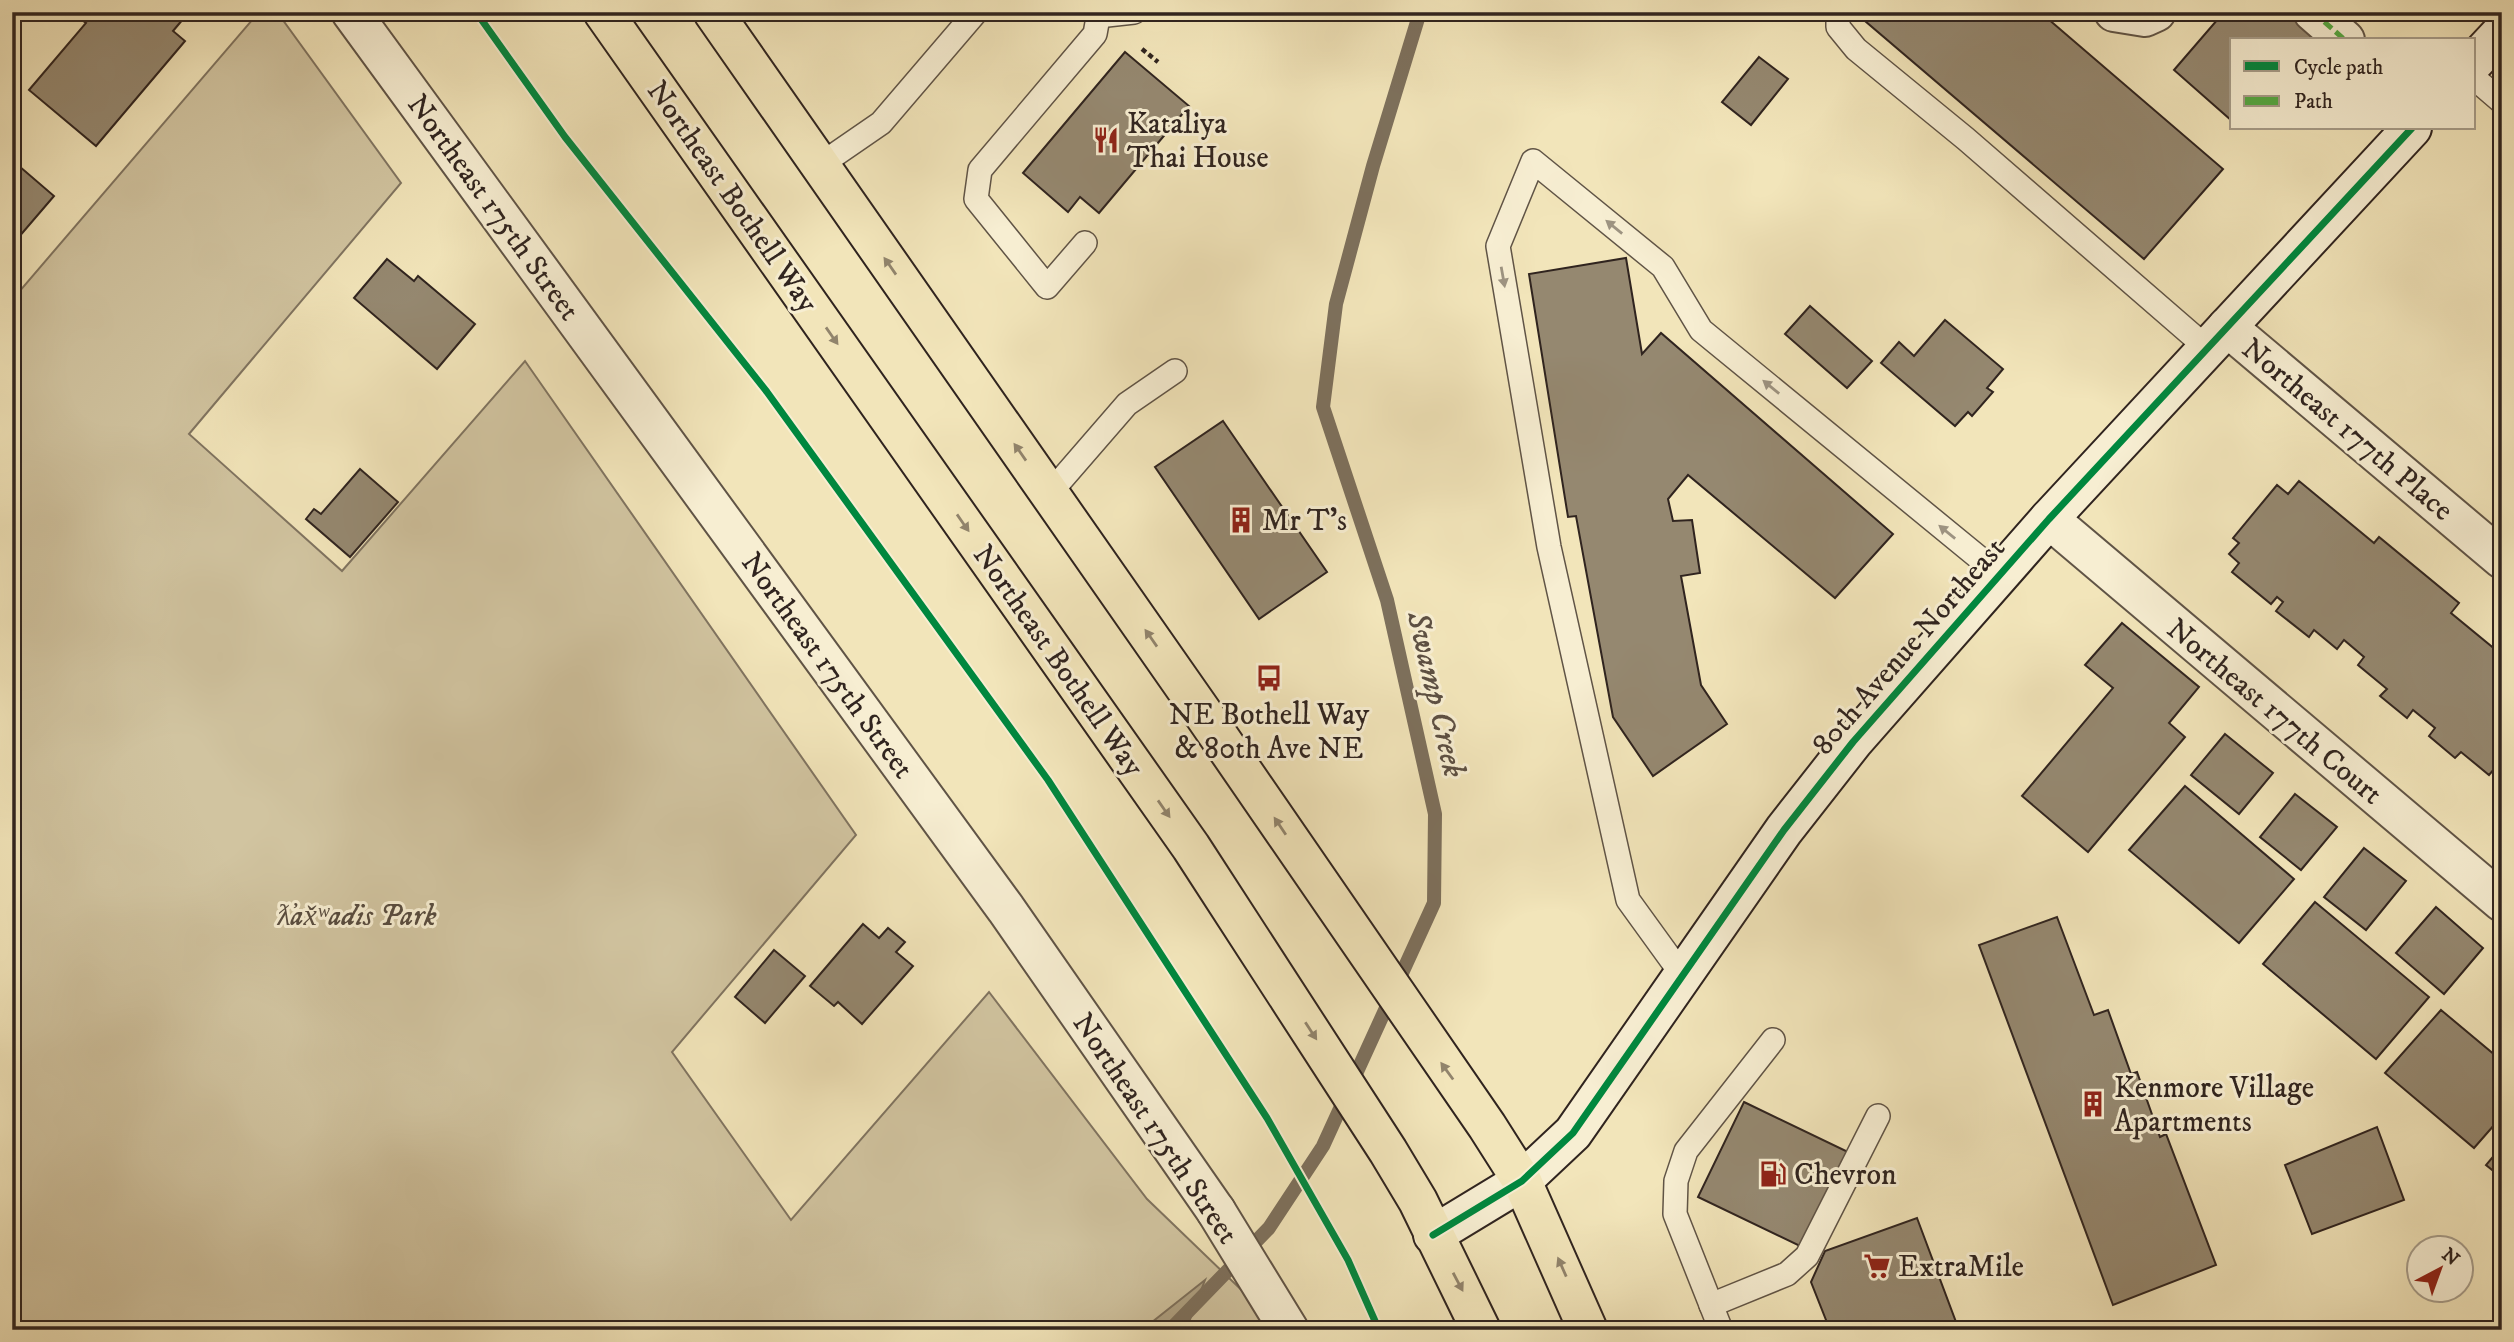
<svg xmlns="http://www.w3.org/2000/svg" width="2514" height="1342" font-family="'IM FELL DW Pica',serif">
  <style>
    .green { fill: #d1c4a0; stroke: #807460; stroke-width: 2 }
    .water { fill: #b0a385; stroke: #7d705c; stroke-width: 2 }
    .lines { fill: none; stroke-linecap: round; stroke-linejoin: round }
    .stream { stroke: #7d705c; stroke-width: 14 }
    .building { fill: #958870; stroke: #30241f; stroke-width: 2 }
    .service-casing { stroke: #605446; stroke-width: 26 }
    .minor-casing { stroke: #605446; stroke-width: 42 }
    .tertiary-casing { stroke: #605446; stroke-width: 42 }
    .secondary-casing { stroke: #30241f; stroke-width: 42 }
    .primary-casing { stroke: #30241f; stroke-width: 42 }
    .path { stroke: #30241f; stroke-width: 4.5; stroke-dasharray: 5 3.5; stroke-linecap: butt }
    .service { stroke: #f7eed2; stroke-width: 23 }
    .minor { stroke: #f7eed2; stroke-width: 38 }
    .tertiary { stroke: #f7eed2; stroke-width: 38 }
    .secondary { stroke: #f7eed2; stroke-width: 38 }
    .primary { stroke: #f2e5ba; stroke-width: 38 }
    .quiet { stroke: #54aa43; stroke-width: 5; stroke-dasharray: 10 5; stroke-linecap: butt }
    .cycleway-casing { stroke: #f7eed2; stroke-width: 11 }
    .cycleway { stroke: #00873e; stroke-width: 7 }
    .oneway { fill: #9d9381 }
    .oneway2 { fill: #91846c }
    .labels { text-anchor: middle; stroke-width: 6; stroke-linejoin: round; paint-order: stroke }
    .poi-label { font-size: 30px; fill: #30241f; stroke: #f7eed2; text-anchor: start }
    .street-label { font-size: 30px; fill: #30241f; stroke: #f7eed2 }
    .park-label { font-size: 30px; font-style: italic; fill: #584c3f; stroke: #f7eed2 }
    .water-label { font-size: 32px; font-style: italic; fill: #5d5043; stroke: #f7eed2 }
  </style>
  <rect width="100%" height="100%" fill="#f2e5ba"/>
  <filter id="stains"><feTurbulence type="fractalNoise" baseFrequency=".00286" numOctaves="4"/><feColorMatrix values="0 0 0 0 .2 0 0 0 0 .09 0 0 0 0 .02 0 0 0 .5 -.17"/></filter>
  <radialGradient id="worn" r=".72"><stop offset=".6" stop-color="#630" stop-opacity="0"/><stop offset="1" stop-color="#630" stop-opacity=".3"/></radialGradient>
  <path class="green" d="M 259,12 L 277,12 L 401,183 L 189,434 L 342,571 L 525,361 L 856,835 L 672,1052 L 791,1220 L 989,992 L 1147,1199 L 1283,1330 L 12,1330 L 12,300 Z"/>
  <path class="water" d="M 1205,1280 L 1186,1330 L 1142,1330 Z"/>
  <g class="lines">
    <path class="stream" d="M 1170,1330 L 1269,1228 L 1323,1146 L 1434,903 L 1435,814 L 1387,600 L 1323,407 L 1336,304 L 1373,166 L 1420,12"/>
  </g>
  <g class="building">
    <path d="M 189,12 L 173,31 L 185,41 L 96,146 L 29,90 L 86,23 L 82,20 L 88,12 Z"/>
    <path d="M 1860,12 L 2040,12 L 2223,169 L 2144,259 L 1858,15 Z"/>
    <path d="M 2224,12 L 2291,12 L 2323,40 L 2232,40 L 2232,121 L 2174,70 Z"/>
    <path d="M 1125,52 L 1189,106 L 1099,213 L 1080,197 L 1068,212 L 1023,173 Z"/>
    <path d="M 1759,57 L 1788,79 L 1751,125 L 1722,102 Z"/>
    <path d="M 12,160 L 54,196 L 12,245 Z"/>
    <path d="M 1626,258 L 1642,354 L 1661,333 L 1893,534 L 1835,598 L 1688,475 L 1668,499 L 1673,521 L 1692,520 L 1700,573 L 1681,576 L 1701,685 L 1727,724 L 1653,776 L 1613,717 L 1576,516 L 1568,517 L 1529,274 Z"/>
    <path d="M 387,259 L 414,281 L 418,276 L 475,324 L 437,369 L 354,298 Z"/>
    <path d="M 1810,306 L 1872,361 L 1847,388 L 1785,334 Z"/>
    <path d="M 1945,320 L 2003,369 L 1987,388 L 1993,392 L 1972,416 L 1968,412 L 1955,426 L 1881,363 L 1899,342 L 1914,356 Z"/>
    <path d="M 1223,421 L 1327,572 L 1259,619 L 1155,467 Z"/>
    <path d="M 360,469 L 398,502 L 350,557 L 306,519 L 314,509 L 321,514 Z"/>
    <path d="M 2299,481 L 2374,543 L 2379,537 L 2459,603 L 2451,613 L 2502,655 L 2502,774 L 2495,768 L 2489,775 L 2461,752 L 2455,758 L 2429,736 L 2435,728 L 2413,710 L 2407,718 L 2380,696 L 2387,689 L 2358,665 L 2364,657 L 2344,640 L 2337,649 L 2314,630 L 2309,637 L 2276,611 L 2283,602 L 2277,597 L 2271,604 L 2232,572 L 2239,563 L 2229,554 L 2239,543 L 2233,538 L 2277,485 L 2288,494 Z"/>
    <path d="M 2122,623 L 2199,687 L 2169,723 L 2185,737 L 2088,852 L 2022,796 L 2113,688 L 2085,665 Z"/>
    <path d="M 2225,734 L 2273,773 L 2239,814 L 2191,775 Z"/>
    <path d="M 2185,786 L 2294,879 L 2239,943 L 2129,850 Z"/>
    <path d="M 2295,794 L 2337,827 L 2301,870 L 2260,837 Z"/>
    <path d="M 2364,848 L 2406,881 L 2366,930 L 2324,897 Z"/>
    <path d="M 2315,902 L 2429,997 L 2376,1059 L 2263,964 Z"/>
    <path d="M 2436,907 L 2483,948 L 2444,994 L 2396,953 Z"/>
    <path d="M 2057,917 L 2094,1015 L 2108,1010 L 2131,1074 L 2137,1072 L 2160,1137 L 2166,1134 L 2216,1265 L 2113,1305 L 1979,945 Z"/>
    <path d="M 863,924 L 879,938 L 888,928 L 905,942 L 896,952 L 913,966 L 862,1024 L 838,1002 L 834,1006 L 810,986 Z"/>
    <path d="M 774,950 L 805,976 L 765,1023 L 735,997 Z"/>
    <path d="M 2441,1010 L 2502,1061 L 2502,1116 L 2474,1148 L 2385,1073 Z"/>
    <path d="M 1744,1102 L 1848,1152 L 1802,1247 L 1698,1197 Z"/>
    <path d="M 2377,1127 L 2404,1200 L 2312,1234 L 2285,1165 Z"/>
    <path d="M 2502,1146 L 2502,1178 L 2486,1165 Z"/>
    <path d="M 1917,1218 L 1959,1330 L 1830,1330 L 1811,1282 L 1825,1251 Z"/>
  </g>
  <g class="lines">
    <g class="service-casing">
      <g id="service">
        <path d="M 1838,12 L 1838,27 L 1856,49 L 1966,139 L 2207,348"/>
        <path d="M 1098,16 L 1134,12"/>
        <path d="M 2474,78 L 2502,102"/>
        <path d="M 820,165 L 881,123 L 976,12"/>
        <path d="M 1085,243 L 1047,287 L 976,199 L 980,170 L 1095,34 L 1099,12"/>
        <path d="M 1049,494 L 1127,404 L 1175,371"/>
        <path d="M 1683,976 L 1628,900 L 1549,547 L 1498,246 L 1533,161 L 1663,267 L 1701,330 L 2000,575"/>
        <path d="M 1711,1305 L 1787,1274 L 1807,1256 L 1878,1116"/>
        <path d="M 1721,1330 L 1675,1214 L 1676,1181 L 1686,1151 L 1773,1040"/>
      </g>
    </g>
    <g class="minor-casing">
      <g id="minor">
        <path d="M 2114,12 L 2145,17 L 2156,12"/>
        <path d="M 2313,12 L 2345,40"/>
        <path d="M 2227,327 L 2502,559"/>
        <path d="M 2049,519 L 2502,902"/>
        <path d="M 1216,1211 L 1289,1330"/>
      </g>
    </g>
    <g class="tertiary-casing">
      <path id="tertiary" d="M 351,12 L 1006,909 L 1216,1211"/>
    </g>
    <g class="secondary-casing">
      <g id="secondary">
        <path d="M 2474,62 L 2502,32"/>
        <path d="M 1433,1235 L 1522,1181 L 1573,1133 L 1784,830 L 1853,742 L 2049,519 L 2412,128"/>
      </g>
    </g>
    <g class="primary-casing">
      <g id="primary">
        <path d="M 603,12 L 1191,847 L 1388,1151 L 1418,1201 L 1481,1330"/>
        <path d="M 713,12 L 1202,712 L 1487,1126 L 1522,1181 L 1588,1330"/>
      </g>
    </g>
    <path class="path" d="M 1142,49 L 1158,62"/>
    <use href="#service" class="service"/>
    <use href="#minor" class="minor"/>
    <use href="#tertiary" class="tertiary"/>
    <use href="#secondary" class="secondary"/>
    <use href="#primary" class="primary"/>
    <g class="quiet">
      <path d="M 2114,12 L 2145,17 L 2156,12"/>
      <path d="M 2313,12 L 2345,40"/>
    </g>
    <g class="cycleway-casing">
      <g id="cycleway">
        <path d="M 476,12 L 565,137 L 767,392 L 1048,780 L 1267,1118 L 1348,1260 L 1379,1330"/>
        <path d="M 1433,1235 L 1522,1181 L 1573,1133 L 1784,830 L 1853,742 L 2049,519 L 2412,128"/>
      </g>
    </g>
    <use href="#cycleway" class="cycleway"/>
  </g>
  <defs><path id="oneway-solid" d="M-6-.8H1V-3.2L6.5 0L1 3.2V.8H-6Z" transform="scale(1.75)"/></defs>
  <g class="oneway">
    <use href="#oneway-solid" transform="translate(1614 227) rotate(-141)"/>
    <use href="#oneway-solid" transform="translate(1503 277) rotate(80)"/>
    <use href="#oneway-solid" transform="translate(1771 387) rotate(-141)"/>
    <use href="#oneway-solid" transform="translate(1947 532) rotate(-141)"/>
  </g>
  <g class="oneway2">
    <use href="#oneway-solid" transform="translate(890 266) rotate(-125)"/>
    <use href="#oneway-solid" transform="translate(832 336) rotate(55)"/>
    <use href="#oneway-solid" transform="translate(1020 452) rotate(-125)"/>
    <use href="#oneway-solid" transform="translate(963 523) rotate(55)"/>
    <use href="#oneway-solid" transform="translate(1151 638) rotate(-125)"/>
    <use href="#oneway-solid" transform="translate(1164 809) rotate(55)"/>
    <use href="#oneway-solid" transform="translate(1280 826) rotate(-124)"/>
    <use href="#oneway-solid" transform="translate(1311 1031) rotate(57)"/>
    <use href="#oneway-solid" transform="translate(1447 1071) rotate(-126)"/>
    <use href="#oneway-solid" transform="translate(1562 1267) rotate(-114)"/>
    <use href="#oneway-solid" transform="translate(1458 1282) rotate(62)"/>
  </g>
  <defs>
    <g id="restaurant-bare" transform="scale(2.1)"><path d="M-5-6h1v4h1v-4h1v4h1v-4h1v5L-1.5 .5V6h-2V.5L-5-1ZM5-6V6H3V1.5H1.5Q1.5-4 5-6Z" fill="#8f2418" stroke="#f7eed2" stroke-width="2.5" paint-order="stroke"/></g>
    <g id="building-bare" transform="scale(2.1)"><path d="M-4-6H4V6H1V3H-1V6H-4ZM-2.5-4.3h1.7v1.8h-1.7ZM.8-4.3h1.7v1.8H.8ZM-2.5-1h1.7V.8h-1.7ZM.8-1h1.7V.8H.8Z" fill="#8f2418" stroke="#f7eed2" stroke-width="2.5" paint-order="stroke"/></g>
    <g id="bus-bare" transform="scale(2.1)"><path d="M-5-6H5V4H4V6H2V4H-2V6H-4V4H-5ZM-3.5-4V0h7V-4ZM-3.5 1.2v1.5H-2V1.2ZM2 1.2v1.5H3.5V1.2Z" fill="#8f2418" stroke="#f7eed2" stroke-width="2.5" paint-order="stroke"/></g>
    <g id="fuel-bare" transform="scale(2.1)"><path d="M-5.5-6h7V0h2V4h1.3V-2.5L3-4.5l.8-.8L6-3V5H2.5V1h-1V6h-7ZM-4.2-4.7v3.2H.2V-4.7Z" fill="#8f2418" stroke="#f7eed2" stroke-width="2.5" paint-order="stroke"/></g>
    <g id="supermarket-bare" transform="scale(2.1)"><path d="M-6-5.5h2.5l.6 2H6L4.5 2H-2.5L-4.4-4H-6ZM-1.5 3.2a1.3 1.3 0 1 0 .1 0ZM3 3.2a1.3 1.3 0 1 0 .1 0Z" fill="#8f2418" stroke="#f7eed2" stroke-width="2.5" paint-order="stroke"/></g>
  </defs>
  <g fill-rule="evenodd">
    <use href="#restaurant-bare" x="1106" y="140"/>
    <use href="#building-bare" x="1241" y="520"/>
    <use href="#bus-bare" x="1269" y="678"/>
    <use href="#building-bare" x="2093" y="1104"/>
    <use href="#fuel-bare" x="1773" y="1174"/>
    <use href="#supermarket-bare" x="1877" y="1266"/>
  </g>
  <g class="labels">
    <g class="poi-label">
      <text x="1127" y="133">Kataliya<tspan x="1127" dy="34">Thai House</tspan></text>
      <text x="1262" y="530">Mr T's</text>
      <text x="1269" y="724" text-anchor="middle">NE Bothell Way<tspan x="1269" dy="34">&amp; 80th Ave NE</tspan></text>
      <text x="2114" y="1097">Kenmore Village<tspan x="2114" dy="34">Apartments</tspan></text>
      <text x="1794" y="1184">Chevron</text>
      <text x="1898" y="1276">ExtraMile</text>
    </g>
    <g class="street-label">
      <text transform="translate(733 196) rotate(55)" y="10">Northeast Bothell Way</text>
      <text transform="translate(494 207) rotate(54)" y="10">Northeast 175th Street</text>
      <text transform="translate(2348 429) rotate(40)" y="10">Northeast 177th Place</text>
      <text transform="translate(1908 646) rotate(-49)" y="10">80th Avenue Northeast</text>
      <text transform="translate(1059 660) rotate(55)" y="10">Northeast Bothell Way</text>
      <text transform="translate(828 665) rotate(54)" y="10">Northeast 175th Street</text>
      <text transform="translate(2275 711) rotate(40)" y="10">Northeast 177th Court</text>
      <text transform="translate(1156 1128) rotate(56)" y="10">Northeast 175th Street</text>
    </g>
    <g class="park-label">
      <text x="357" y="925">ƛ̕ax̌ʷadis Park</text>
    </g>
    <g class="water-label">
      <text transform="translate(1437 694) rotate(77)" y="11">Swamp Creek</text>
    </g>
  </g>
  <rect width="2514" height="1342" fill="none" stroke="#f2e5ba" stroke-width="42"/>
  <rect x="14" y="14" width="2486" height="1314" fill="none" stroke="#30241f" stroke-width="3.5"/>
  <rect x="21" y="21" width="2472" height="1300" fill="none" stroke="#30241f" stroke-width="2"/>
  <rect x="2230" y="38" width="245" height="91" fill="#f7eed2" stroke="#a79d8a" stroke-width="2"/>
  <rect x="2244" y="61" width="35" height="10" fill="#00873e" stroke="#a79d8a" stroke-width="2"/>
  <text x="2294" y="74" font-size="21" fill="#30241f">Cycle path</text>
  <rect x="2244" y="96" width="35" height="10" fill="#54aa43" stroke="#a79d8a" stroke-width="2"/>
  <text x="2294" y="108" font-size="21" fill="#30241f">Path</text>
  <g transform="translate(2440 1269) rotate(41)"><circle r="33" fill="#f7eed2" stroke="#a79d8a" stroke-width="2"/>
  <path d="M0-5L12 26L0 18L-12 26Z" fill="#8f2418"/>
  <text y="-10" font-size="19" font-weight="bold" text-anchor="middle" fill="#30241f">N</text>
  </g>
  <rect width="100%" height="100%" filter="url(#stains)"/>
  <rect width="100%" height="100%" fill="url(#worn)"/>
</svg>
